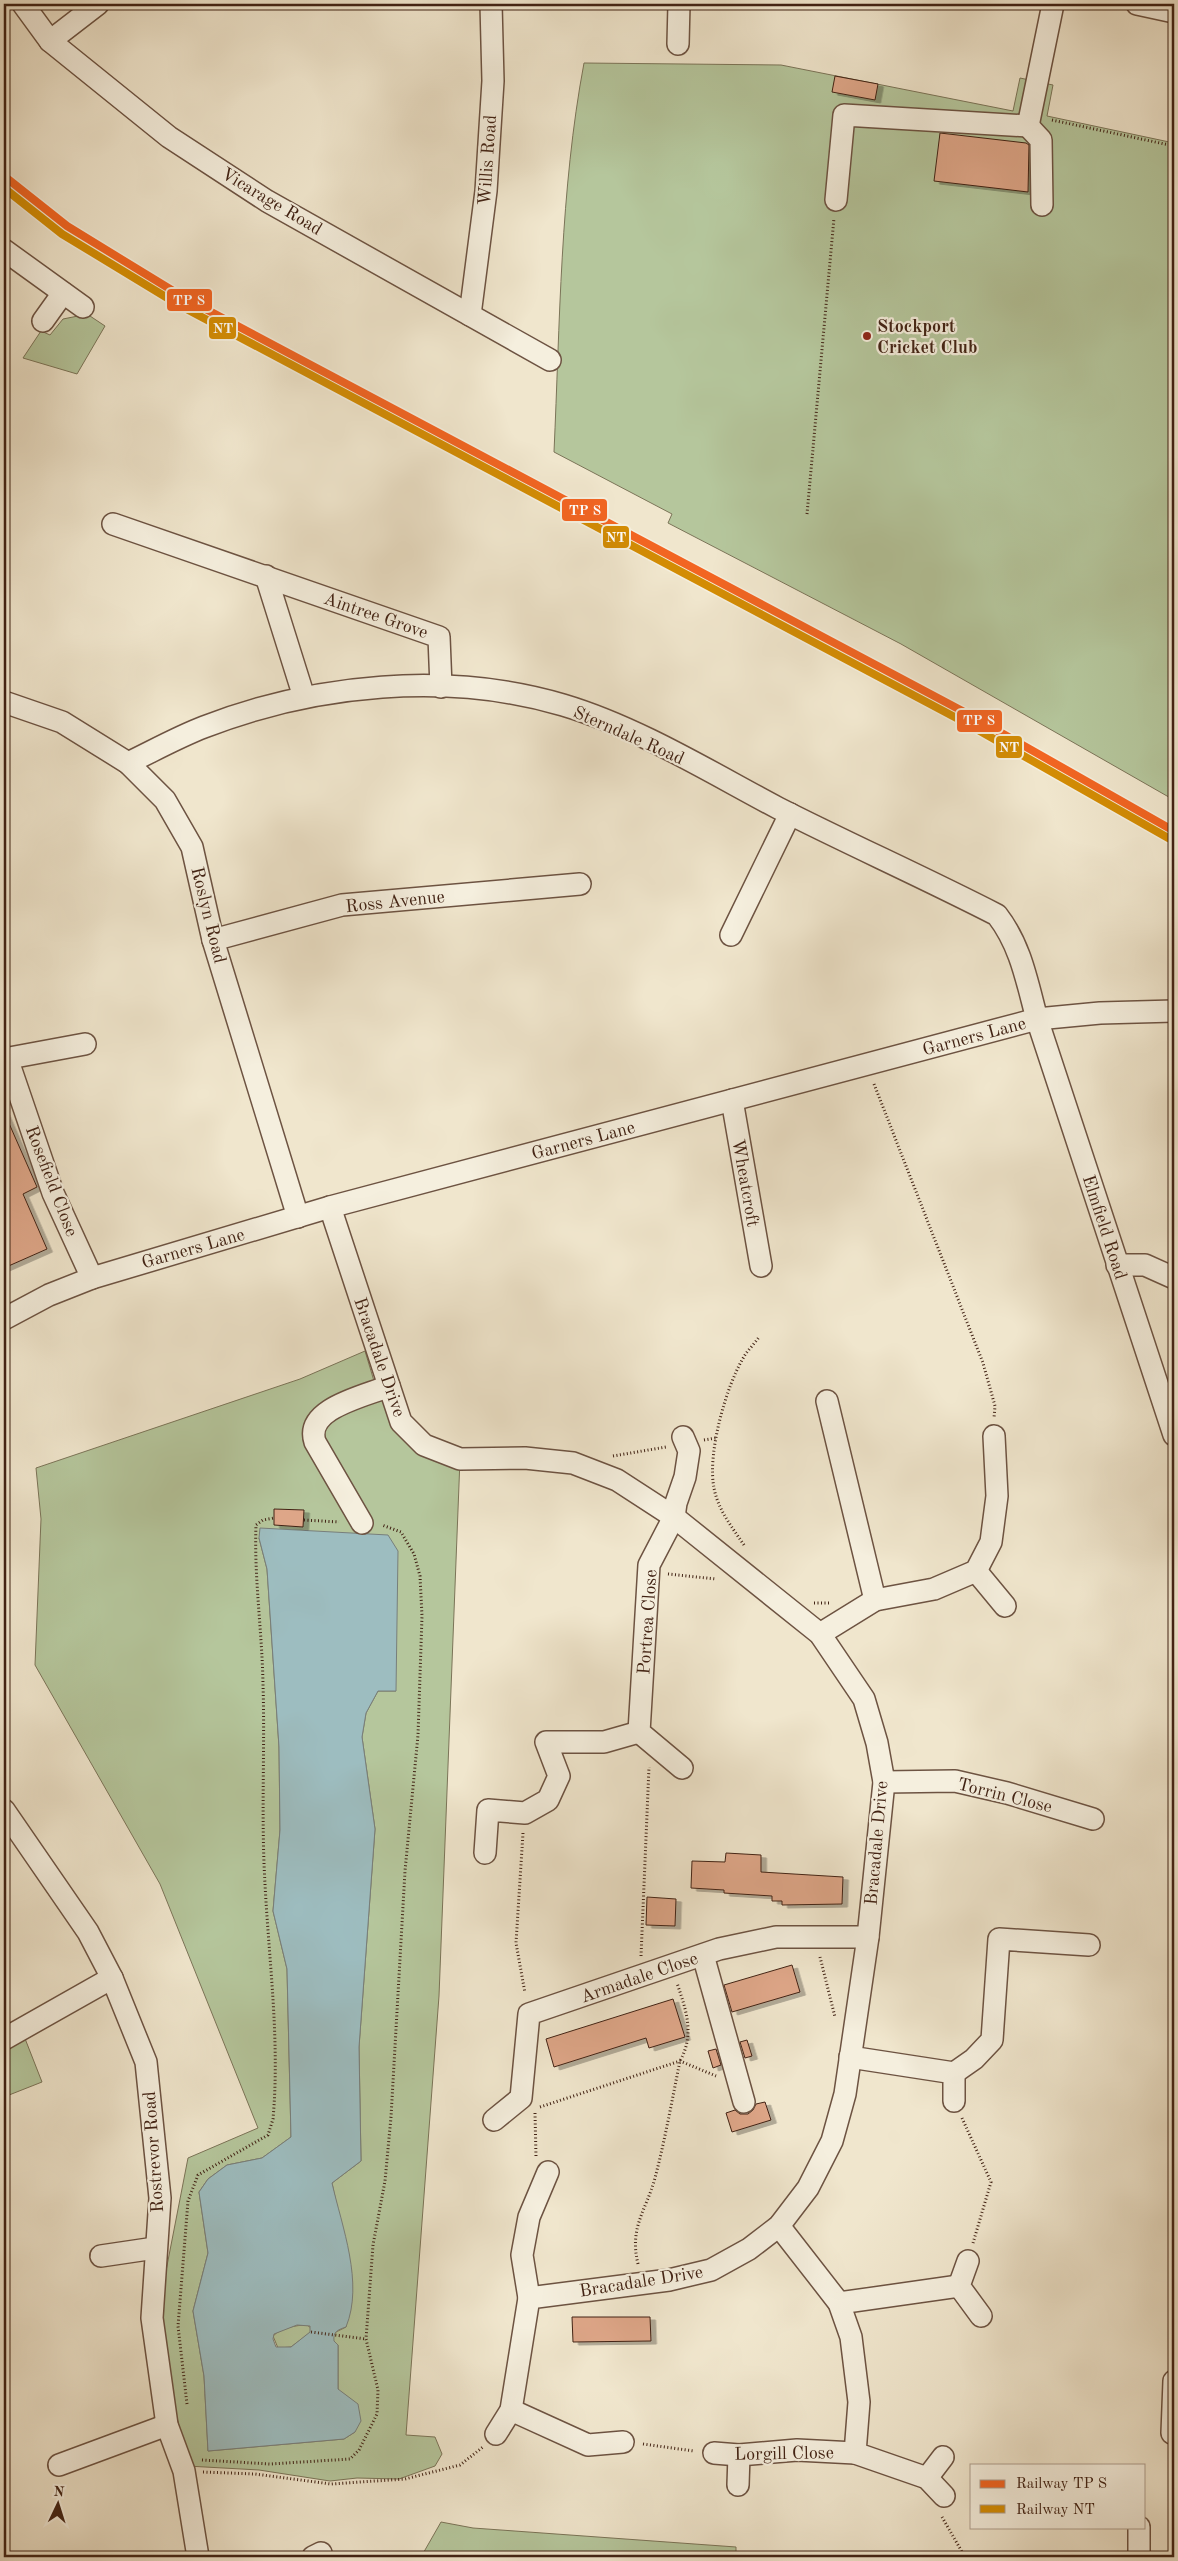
<svg xmlns="http://www.w3.org/2000/svg" width="1178" height="2561" font-family="'Old Standard TT',serif">
  <style>
    .green { fill: #b5c69c; stroke: #7b7458; fill-rule: evenodd }
    .water { fill: #9dbdc0; stroke: #787f7b; fill-rule: evenodd }
    .building { fill: #dea688; stroke: #412214; filter: url(#shadow) }
    .lines { fill: none; stroke-linecap: round; stroke-linejoin: round }
    .minor-casing { stroke: #6d5342; stroke-width: 24 }
    .path { stroke: #412214; stroke-width: 3; stroke-dasharray: 1 2.5; stroke-linecap: butt }
    .minor { stroke: #f5efde; stroke-width: 21 }
    .rail-1-casing { stroke: #f5efde; stroke-width: 11 }
    .rail-2-casing { stroke: #f5efde; stroke-width: 11 }
    .rail-1 { stroke: #f26522; stroke-width: 8 }
    .rail-2 { stroke: #d38c04; stroke-width: 8 }
    .poi-dot { fill: #8f2418; stroke: #f5efde; stroke-width: 2 }
    .labels { text-anchor: middle; stroke-width: 4.5; stroke-linejoin: round; paint-order: stroke }
    .street-label { font-size: 18px; fill: #412214; stroke: #f5efde }
    .poi-label { font-size: 18px; font-weight: bold; fill: #412214; stroke: #f5efde; text-anchor: start }
    .line-badge { stroke: #f5efde; stroke-width: 2 }
    .badge-label { font-size: 14px; text-anchor: middle; font-weight: bold; fill: #fff }
  </style>
  <defs>
    <filter id="shadow"><feDropShadow dx="5.5" dy="3" stdDeviation="0" flood-color="#0004"/></filter>
  </defs>
  <rect width="100%" height="100%" fill="#f0e6cd"/>
  <filter id="stains"><feTurbulence type="fractalNoise" baseFrequency=".004" numOctaves="4"/><feColorMatrix values="0 0 0 0 .2 0 0 0 0 .09 0 0 0 0 .02 0 0 0 .5 -.17"/></filter>
  <radialGradient id="worn" r=".72"><stop offset=".6" stop-color="#630" stop-opacity="0"/><stop offset="1" stop-color="#630" stop-opacity=".3"/></radialGradient>
  <g class="green">
    <path d="M 584,63 L 781,65 L 1013,111 L 1020,78 L 1053,85 L 1047,116 L 1174,143 L 1174,800 L 901,644 L 668,523 L 672,514 L 554,452 C 560,323 560,191 584,63 Z"/>
    <path d="M 78,316 L 90,316 L 105,326 L 77,374 L 23,358 L 41,331 L 50,335 L 63,319 Z"/>
    <path d="M 365,1351 L 377,1391 L 401,1422 L 460,1459 L 439,1996 L 406,2435 L 435,2437 L 442,2454 L 435,2466 L 399,2479 L 357,2478 L 330,2481 L 259,2470 L 187,2466 L 175,2436 L 157,2317 L 188,2158 L 258,2128 L 160,1884 L 35,1665 L 41,1519 L 36,1468 L 300,1379 ZM 259,1538 L 396,1691 L 378,1691 L 366,1713 L 362,1737 L 375,1829 L 359,2047 L 361,2161 L 332,2183 L 351,2271 L 346,2327 L 334,2333 L 311,2328 L 307,2325 C 296,2325 281,2328 273,2336 L 278,2348 L 291,2347 L 311,2332 L 338,2345 L 338,2389 L 355,2432 L 344,2439 L 208,2451 L 204,2376 L 193,2311 L 208,2253 L 199,2192 L 208,2179 L 227,2165 L 262,2158 L 291,2137 L 287,1969 L 273,1911 L 280,1830 L 279,1747 L 267,1569 Z"/>
    <path d="M 24,2036 L 42,2082 L 4,2097 L 4,2047 Z"/>
    <path d="M 441,2522 L 473,2528 L 736,2547 L 736,2557 L 421,2557 Z"/>
  </g>
  <path class="water" d="M 260,1528 L 388,1535 L 398,1551 L 396,1691 L 378,1691 L 366,1713 L 362,1737 L 375,1829 L 359,2047 L 361,2161 L 332,2183 C 342,2227 364,2283 346,2327 C 337,2330 333,2332 334,2341 L 338,2345 L 338,2389 L 358,2404 L 361,2421 L 355,2432 L 344,2439 L 208,2451 L 204,2376 L 193,2311 L 208,2253 L 199,2192 L 208,2179 L 227,2165 L 262,2158 L 291,2137 L 287,1969 L 273,1911 L 280,1830 L 279,1747 L 267,1569 L 259,1538 ZM 297,2325 L 310,2326 L 310,2332 L 291,2347 L 276,2347 L 273,2339 L 274,2334 Z"/>
  <g class="building">
    <path d="M 835,76 L 878,84 L 875,100 L 832,92 Z"/>
    <path d="M 940,133 L 1026,143 L 1029,145 L 1028,192 L 934,181 Z"/>
    <path d="M 4,1112 L 37,1187 L 23,1194 L 47,1249 L 4,1268 Z"/>
    <path d="M 274,1509 L 304,1510 L 303,1527 L 274,1525 Z"/>
    <path d="M 726,1853 L 761,1855 L 761,1872 L 843,1877 L 842,1904 L 782,1905 L 782,1901 L 772,1901 L 772,1896 L 724,1893 L 724,1890 L 691,1888 L 692,1861 L 725,1862 Z"/>
    <path d="M 647,1897 L 676,1899 L 675,1926 L 646,1925 Z"/>
    <path d="M 792,1965 L 800,1992 L 732,2012 L 724,1985 Z"/>
    <path d="M 673,1999 L 685,2037 L 649,2048 L 646,2038 L 554,2067 L 546,2039 Z"/>
    <path d="M 747,2040 L 752,2056 L 745,2058 L 740,2042 Z"/>
    <path d="M 716,2049 L 721,2065 L 713,2068 L 708,2051 Z"/>
    <path d="M 765,2102 L 771,2120 L 732,2132 L 726,2113 L 735,2110 L 740,2114 L 748,2114 L 753,2110 L 756,2104 Z"/>
    <path d="M 572,2317 L 650,2317 L 651,2341 L 573,2342 Z"/>
  </g>
  <g class="lines">
    <g class="minor-casing">
      <g id="minor">
        <path d="M 23,4 L 50,41 L 169,137 L 267,201 L 550,360"/>
        <path d="M 1137,4 L 1174,12"/>
        <path d="M 50,41 L 98,4"/>
        <path d="M 678,44 L 679,4"/>
        <path d="M 1028,126 L 1041,140 L 1042,205"/>
        <path d="M 836,200 L 844,115 L 1028,126 L 1053,4"/>
        <path d="M 4,250 L 83,307"/>
        <path d="M 470,315 L 486,191 L 493,81 L 491,4"/>
        <path d="M 43,321 L 63,293"/>
        <path d="M 113,524 L 439,637 L 441,687"/>
        <path d="M 266,576 L 304,697"/>
        <path d="M 4,702 L 62,722 L 128,763 L 165,800 L 192,847 L 213,940 L 298,1217"/>
        <path d="M 128,763 C 153,751 178,737 204,727 C 315,684 448,671 563,705 C 637,727 710,772 778,808 C 851,845 925,878 997,915 C 1021,946 1027,982 1037,1019 L 1174,1435"/>
        <path d="M 731,935 L 790,814"/>
        <path d="M 213,940 L 342,905 L 580,884"/>
        <path d="M 7,1058 L 53,1193 L 92,1278"/>
        <path d="M 4,1059 L 85,1044"/>
        <path d="M 732,1100 L 761,1266"/>
        <path d="M 330,1207 L 401,1422 L 424,1445 L 460,1459 L 525,1458 L 573,1463 L 617,1480 L 674,1517 L 820,1634 L 864,1699 L 877,1743 L 884,1782 L 868,1937 L 845,2094 L 832,2141 L 808,2188 L 779,2226 L 749,2249 L 711,2270 L 669,2280 L 529,2298 L 511,2410 L 496,2434"/>
        <path d="M 1117,1265 L 1145,1265 L 1174,1278"/>
        <path d="M 4,1319 L 49,1295 L 92,1278 L 330,1207 L 1037,1019 L 1100,1013 L 1174,1011"/>
        <path d="M 827,1401 L 875,1600"/>
        <path d="M 362,1523 L 315,1442 C 304,1408 366,1396 389,1386"/>
        <path d="M 976,1571 L 1005,1606"/>
        <path d="M 820,1634 L 875,1600 L 934,1589 L 976,1571 L 991,1542 L 997,1496 L 994,1436"/>
        <path d="M 682,1768 L 639,1732 L 649,1565 L 674,1517 L 676,1503 L 685,1477 L 689,1451 L 683,1437"/>
        <path d="M 884,1782 L 955,1781 L 1007,1793 L 1093,1819"/>
        <path d="M 4,1810 L 88,1932 L 112,1978 L 146,2062 L 160,2198 L 152,2318 L 167,2425 L 184,2471 L 198,2557"/>
        <path d="M 485,1853 L 488,1810 L 525,1813 L 548,1800 L 559,1776 L 546,1742 L 604,1742 L 639,1732"/>
        <path d="M 703,1955 L 744,2102"/>
        <path d="M 4,2039 L 112,1978"/>
        <path d="M 850,2057 L 954,2073 L 954,2101"/>
        <path d="M 954,2073 L 974,2059 L 992,2040 L 999,1939 L 1089,1945"/>
        <path d="M 494,2120 L 521,2098 L 529,2014 L 719,1949 L 776,1937 L 868,1937"/>
        <path d="M 779,2226 L 839,2303 L 851,2337 L 859,2402 L 855,2453 L 927,2478 L 944,2496"/>
        <path d="M 101,2256 L 155,2248"/>
        <path d="M 968,2261 L 959,2286 L 981,2316"/>
        <path d="M 529,2298 L 522,2255 L 529,2217 L 548,2172"/>
        <path d="M 839,2303 L 959,2286"/>
        <path d="M 511,2410 L 588,2445 L 623,2442"/>
        <path d="M 1172,2433 L 1174,2381"/>
        <path d="M 714,2453 L 739,2455 L 797,2450 L 855,2453"/>
        <path d="M 59,2465 L 167,2425"/>
        <path d="M 927,2478 L 943,2457"/>
        <path d="M 738,2485 L 739,2455"/>
        <path d="M 313,2557 L 321,2553"/>
        <path d="M 1139,2557 L 1139,2527"/>
      </g>
    </g>
    <g class="path">
      <path d="M 1052,120 L 1174,146"/>
      <path d="M 807,514 L 834,218"/>
      <path d="M 874,1084 L 983,1363 L 995,1406 L 994,1418"/>
      <path d="M 704,1440 L 716,1438"/>
      <path d="M 613,1456 L 666,1447"/>
      <path d="M 304,1520 L 339,1522"/>
      <path d="M 744,1545 C 732,1527 718,1510 714,1488 C 707,1454 726,1385 745,1355 C 749,1349 755,1343 759,1337"/>
      <path d="M 668,1574 L 716,1579"/>
      <path d="M 814,1603 L 831,1603"/>
      <path d="M 523,1833 L 516,1943 L 525,1993"/>
      <path d="M 641,1956 L 649,1767"/>
      <path d="M 820,1957 L 835,2017"/>
      <path d="M 540,2107 L 680,2061 L 716,2076"/>
      <path d="M 535,2113 L 536,2157"/>
      <path d="M 962,2118 L 991,2182 L 973,2243"/>
      <path d="M 638,2264 C 629,2227 646,2211 655,2178 C 665,2140 672,2100 680,2061 C 695,2034 686,2010 677,1983"/>
      <path d="M 311,2332 L 366,2339"/>
      <path d="M 187,2404 L 178,2326 L 188,2201 L 198,2175 L 268,2135 L 273,2119 C 280,2041 269,1962 265,1884 C 261,1817 265,1750 263,1684 C 262,1630 254,1578 256,1525 L 263,1520 L 274,1518"/>
      <path d="M 643,2444 L 694,2451"/>
      <path d="M 202,2460 L 270,2464 L 350,2459 L 359,2450 L 377,2414 L 378,2390 L 366,2339 L 373,2245 L 385,2181 L 391,2117 L 405,1871 L 418,1735 L 422,1616 L 420,1576 L 414,1554 L 401,1532 L 382,1525"/>
      <path d="M 203,2472 L 255,2474 L 331,2484 L 405,2479 L 460,2465 L 483,2447"/>
      <path d="M 942,2517 L 965,2557"/>
    </g>
    <use href="#minor" class="minor"/>
    <g class="rail-1-casing">
      <path id="rail-1" d="M 4,176 L 67,226 L 183,297 L 968,714 L 1174,831"/>
    </g>
    <g class="rail-2-casing">
      <path id="rail-2" d="M 4,188 L 62,234 L 179,305 L 964,722 L 1170,839"/>
    </g>
    <use href="#rail-1" class="rail-1"/>
    <use href="#rail-2" class="rail-2"/>
  </g>
  <circle class="poi-dot" cx="867" cy="336" r="5"/>
  <g class="labels">
    <g class="street-label">
      <text transform="translate(487 160) rotate(-86)" y="6">Willis Road</text>
      <text transform="translate(272 201) rotate(31)" y="6">Vicarage Road</text>
      <text transform="translate(376 615) rotate(19)" y="6">Aintree Grove</text>
      <text transform="translate(629 735) rotate(24)" y="6">Sterndale Road</text>
      <text transform="translate(395 901) rotate(-6)" y="6">Ross Avenue</text>
      <text transform="translate(209 915) rotate(76)" y="6">Roslyn Road</text>
      <text transform="translate(974 1036) rotate(-15)" y="6">Garners Lane</text>
      <text transform="translate(583 1140) rotate(-15)" y="6">Garners Lane</text>
      <text transform="translate(52 1181) rotate(69)" y="6">Rosefield Close</text>
      <text transform="translate(746 1183) rotate(80)" y="6">Wheatcroft</text>
      <text transform="translate(1105 1227) rotate(72)" y="6">Elmfield Road</text>
      <text transform="translate(193 1248) rotate(-16)" y="6">Garners Lane</text>
      <text transform="translate(380 1357) rotate(71)" y="6">Bracadale Drive</text>
      <text transform="translate(647 1622) rotate(-86)" y="6">Portrea Close</text>
      <text transform="translate(1005 1795) rotate(14)" y="6">Torrin Close</text>
      <text transform="translate(876 1843) rotate(-85)" y="6">Bracadale Drive</text>
      <text transform="translate(639 1977) rotate(-19)" y="6">Armadale Close</text>
      <text transform="translate(153 2152) rotate(-94)" y="6">Rostrevor Road</text>
      <text transform="translate(641 2281) rotate(-9)" y="6">Bracadale Drive</text>
      <text transform="translate(784 2453) rotate(-1)" y="6">Lorgill Close</text>
    </g>
    <g class="poi-label">
      <text x="877" y="332">Stockport<tspan x="877" dy="21">Cricket Club</tspan></text>
    </g>
  </g>
  <g class="line-badge">
    <rect x="166" y="288" width="47" height="24" rx="5" fill="#f26522"/>
    <rect x="208" y="316" width="29" height="24" rx="5" fill="#d38c04"/>
    <rect x="561" y="498" width="47" height="24" rx="5" fill="#f26522"/>
    <rect x="602" y="525" width="28" height="24" rx="5" fill="#d38c04"/>
    <rect x="956" y="709" width="47" height="24" rx="5" fill="#f26522"/>
    <rect x="995" y="735" width="28" height="24" rx="5" fill="#d38c04"/>
  </g>
  <g class="badge-label">
    <text x="189" y="305">TP S</text>
    <text x="223" y="333">NT</text>
    <text x="585" y="515">TP S</text>
    <text x="616" y="542">NT</text>
    <text x="979" y="725">TP S</text>
    <text x="1009" y="752">NT</text>
  </g>
  <rect width="1178" height="2561" fill="none" stroke="#f0e6cd" stroke-width="20"/>
  <rect x="5" y="5" width="1168" height="2551" fill="none" stroke="#412214" stroke-width="2.5"/>
  <rect x="10" y="10" width="1158" height="2541" fill="none" stroke="#412214"/>
  <rect x="970" y="2464" width="175" height="65" fill="#f5efde" stroke="#ad9d8d"/>
  <rect x="980" y="2480" width="25" height="8" fill="#f26522" stroke="#ad9d8d"/>
  <text x="1016" y="2488" font-size="15" fill="#412214">Railway TP S</text>
  <rect x="980" y="2505" width="25" height="8" fill="#d38c04" stroke="#ad9d8d"/>
  <text x="1016" y="2514" font-size="15" fill="#412214">Railway NT</text>
  <g transform="translate(58 2504) rotate(4)" stroke="#f5efde" stroke-width="4" paint-order="stroke">
  <path d="M0-4L9 19L0 12L-9 19Z" fill="#412214"/>
  <text y="-8" font-size="14" font-weight="bold" text-anchor="middle" fill="#412214">N</text>
  </g>
  <rect width="100%" height="100%" filter="url(#stains)"/>
  <rect width="100%" height="100%" fill="url(#worn)"/>
</svg>
